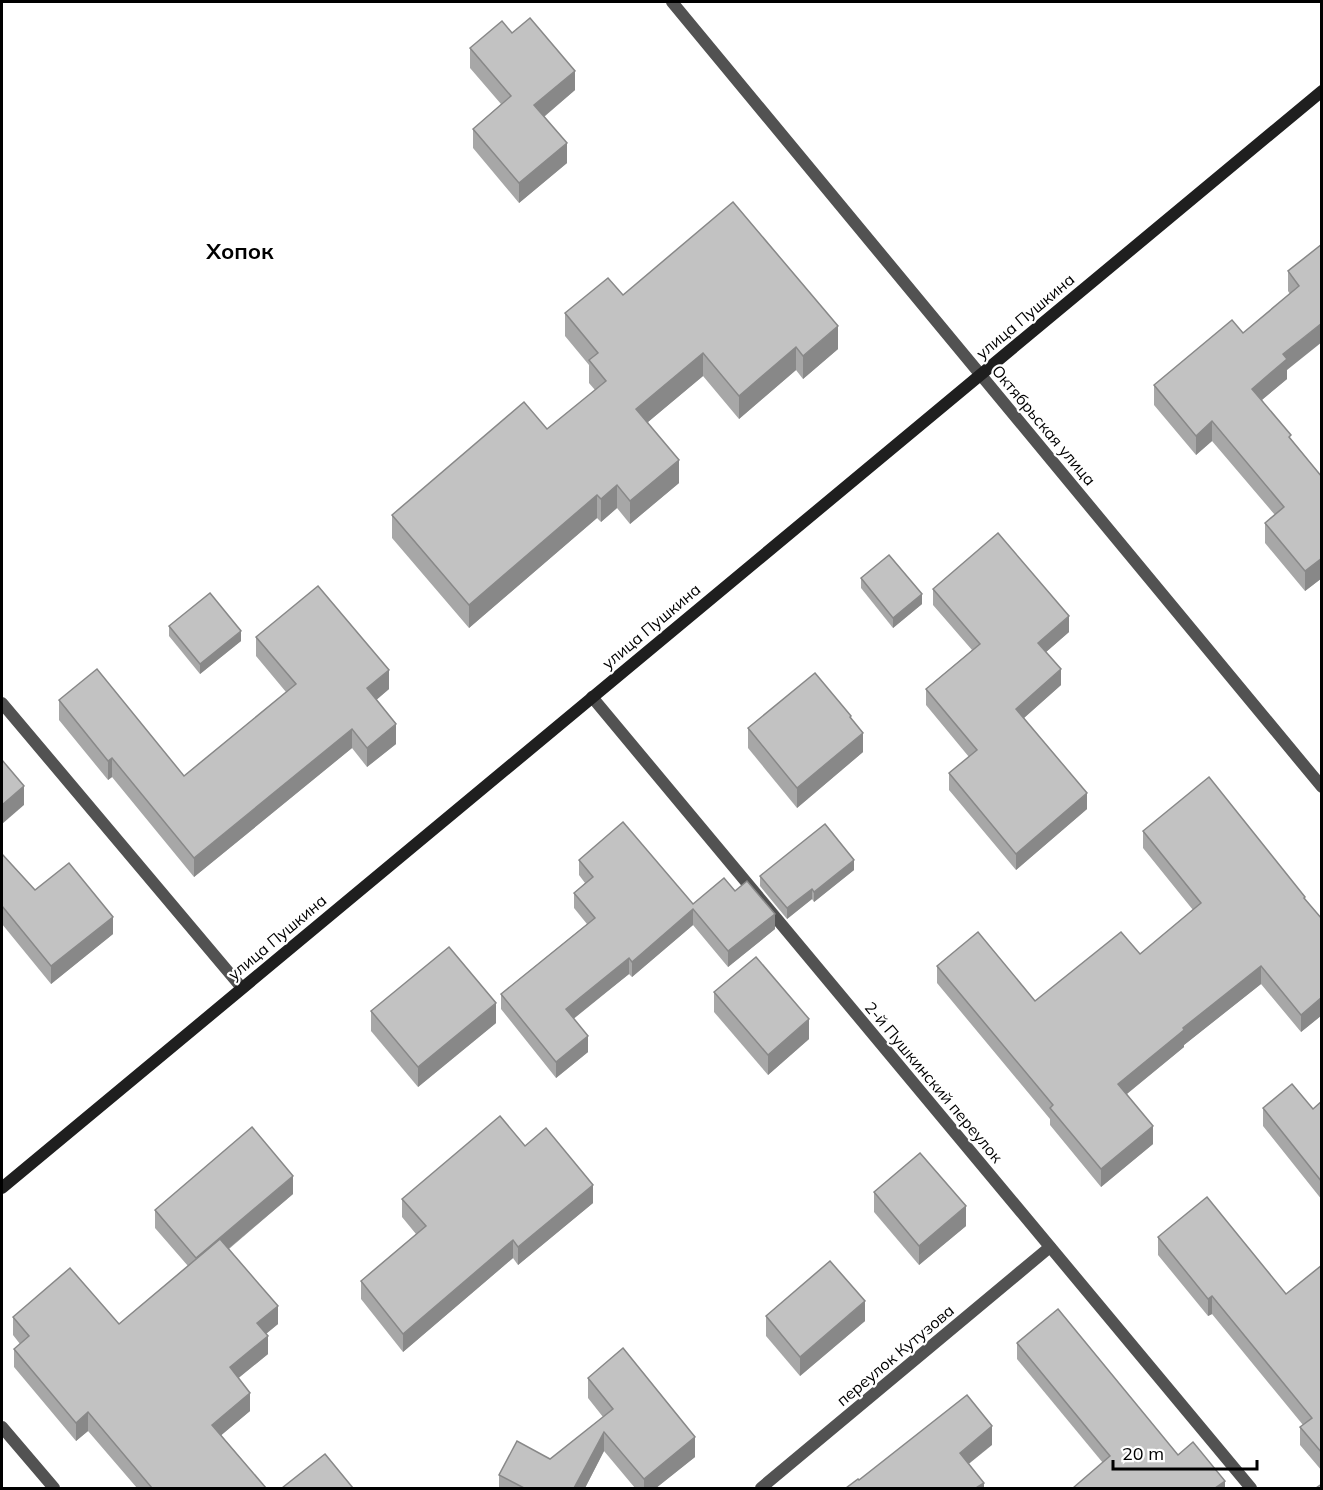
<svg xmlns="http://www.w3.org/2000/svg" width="1323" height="1490" font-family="Mulish,sans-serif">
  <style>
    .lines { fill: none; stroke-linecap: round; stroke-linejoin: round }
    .street { stroke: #525252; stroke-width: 12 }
    .secondary { stroke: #1f1f1f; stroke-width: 12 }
    .wall { fill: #a7a7a7 }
    .shaded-wall { fill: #888 }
    .building { fill: #c2c2c2; stroke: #888; stroke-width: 1.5 }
    .labels { text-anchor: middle; stroke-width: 4.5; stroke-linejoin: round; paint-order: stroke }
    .street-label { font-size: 16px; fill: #000; stroke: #fff }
    .district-label { font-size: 22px; font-weight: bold; fill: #000; stroke: #fff }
  </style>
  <rect width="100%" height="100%" fill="#fff"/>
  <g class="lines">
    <g class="street">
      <path d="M 672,2 L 1322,787"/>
      <path d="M 592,697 L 1251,1488"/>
      <path d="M 2,703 L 242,988"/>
      <path d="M 2,1427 L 54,1488"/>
      <path d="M 761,1488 L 1050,1247"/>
    </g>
    <path class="secondary" d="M 2,1188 L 1322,91"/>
  </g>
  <g class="wall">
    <path d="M 512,33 L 575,90 L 544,117 L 567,163 L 519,203 L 473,148 L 473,129 L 501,104 L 470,68 L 470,48 Z"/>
    <path d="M 1322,244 L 1287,370 L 1287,379 L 1262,400 L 1291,439 L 1322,477 L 1322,578 L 1305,591 L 1265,543 L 1265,523 L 1275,515 L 1212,441 L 1196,455 L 1154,405 L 1154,385 L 1243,333 L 1290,294 L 1288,291 L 1288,271 Z"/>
    <path d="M 623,295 L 838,349 L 803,379 L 796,370 L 739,419 L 703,376 L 648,422 L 679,483 L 630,524 L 617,508 L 601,522 L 597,518 L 469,628 L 392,538 L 392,515 L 547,429 L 595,390 L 589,383 L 589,365 L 565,336 L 565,313 Z"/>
    <path d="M 861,578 L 922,604 L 893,628 L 861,588 Z"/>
    <path d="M 933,589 L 1069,632 L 1046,652 L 1061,685 L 1024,718 L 1087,809 L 1016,870 L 949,790 L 949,773 L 969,757 L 926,705 L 926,689 L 972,650 L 933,605 Z"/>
    <path d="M 169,626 L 241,641 L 200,674 L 169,636 Z"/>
    <path d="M 256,637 L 389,689 L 376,700 L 396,744 L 367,767 L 352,748 L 194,877 L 112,777 L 108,780 L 59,720 L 59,700 L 184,776 L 286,692 L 256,656 Z"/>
    <path d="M 851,718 L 863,752 L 797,808 L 748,748 L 748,728 Z"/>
    <path d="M 1143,831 L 1305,899 L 1322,919 L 1322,1015 L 1301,1032 L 1261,984 L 1184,1045 L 1184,1047 L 1127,1094 L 1153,1144 L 1101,1187 L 1050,1125 L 1050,1119 L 937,983 L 937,966 L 1035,1001 L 1140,954 L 1193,910 L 1143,848 Z"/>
    <path d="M 2,854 L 35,890 L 113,934 L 51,984 L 2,924 Z"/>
    <path d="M 579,860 L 693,904 L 735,891 L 775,929 L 728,967 L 693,925 L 632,977 L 629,974 L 573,1018 L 588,1052 L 556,1078 L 501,1009 L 501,994 L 587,924 L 574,908 L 574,893 L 585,883 L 579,875 Z"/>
    <path d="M 854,870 L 814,902 L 812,899 L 787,919 L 760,886 L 760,876 Z"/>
    <path d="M 714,992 L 809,1039 L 768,1075 L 714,1012 Z"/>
    <path d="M 371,1011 L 496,1023 L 418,1087 L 371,1031 Z"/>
    <path d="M 1322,1101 L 1322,1200 L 1263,1126 L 1263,1108 L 1313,1109 Z"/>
    <path d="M 525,1146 L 593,1203 L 518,1265 L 513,1258 L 403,1352 L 361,1299 L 361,1281 L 416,1234 L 402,1217 L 402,1199 Z"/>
    <path d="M 874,1192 L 966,1226 L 919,1265 L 874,1212 Z"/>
    <path d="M 293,1194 L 229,1249 L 278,1324 L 266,1334 L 268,1354 L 238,1378 L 250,1411 L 221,1435 L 266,1488 L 137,1488 L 88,1431 L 76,1441 L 14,1367 L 14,1349 L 20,1344 L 13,1335 L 13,1317 L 119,1324 L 188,1266 L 155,1228 L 155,1210 Z"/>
    <path d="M 1158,1237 L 1286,1294 L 1322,1265 L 1322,1471 L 1300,1445 L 1300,1427 L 1303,1425 L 1212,1314 L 1208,1316 L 1158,1255 Z"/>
    <path d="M 766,1316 L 865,1321 L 800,1376 L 766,1336 Z"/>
    <path d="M 1017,1343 L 1178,1455 L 1225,1488 L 1103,1463 L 1017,1359 Z"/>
    <path d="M 588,1378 L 695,1457 L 656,1488 L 635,1488 L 604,1451 L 585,1488 L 499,1488 L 499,1475 L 550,1459 L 603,1417 L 588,1398 Z"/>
  </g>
  <g class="shaded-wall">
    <path d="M 575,71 L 575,90 L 534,125 L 534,105 Z"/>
    <path d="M 567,143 L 567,163 L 519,203 L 519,183 Z"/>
    <path d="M 1322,323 L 1322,342 L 1287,370 L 1287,379 L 1252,408 L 1252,389 L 1283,354 Z"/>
    <path d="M 838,326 L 838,349 L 803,379 L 803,356 Z"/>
    <path d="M 796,347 L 796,370 L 739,419 L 739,396 Z"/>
    <path d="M 703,353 L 703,376 L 636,432 L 636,409 Z"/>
    <path d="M 1212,421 L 1212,441 L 1196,455 L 1196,436 Z"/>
    <path d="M 679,460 L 679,483 L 630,524 L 630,501 Z"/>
    <path d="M 617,485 L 617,508 L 601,522 L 601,499 Z"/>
    <path d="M 597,495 L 597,518 L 469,628 L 469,605 Z"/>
    <path d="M 1322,558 L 1322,578 L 1305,591 L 1305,571 Z"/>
    <path d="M 922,594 L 922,604 L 893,628 L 893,618 Z"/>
    <path d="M 1069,616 L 1069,632 L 1038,659 L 1038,643 Z"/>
    <path d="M 241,631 L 241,641 L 200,674 L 200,664 Z"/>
    <path d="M 1061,669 L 1061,685 L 1016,725 L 1016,709 Z"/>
    <path d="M 389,670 L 389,689 L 367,708 L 367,688 Z"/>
    <path d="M 396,724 L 396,744 L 367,767 L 367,748 Z"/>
    <path d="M 352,729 L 352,748 L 194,877 L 194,858 Z"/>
    <path d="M 863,733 L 863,752 L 797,808 L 797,788 Z"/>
    <path d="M 112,758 L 112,777 L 108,780 L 108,761 Z"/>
    <path d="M 24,786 L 24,805 L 2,824 L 2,805 Z"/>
    <path d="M 1087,793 L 1087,809 L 1016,870 L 1016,854 Z"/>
    <path d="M 854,860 L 854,870 L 814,902 L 814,892 Z"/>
    <path d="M 812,889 L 812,899 L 787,919 L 787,908 Z"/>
    <path d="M 693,909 L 693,925 L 632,977 L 632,962 Z"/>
    <path d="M 775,914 L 775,929 L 728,967 L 728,951 Z"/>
    <path d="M 113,917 L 113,934 L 51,984 L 51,966 Z"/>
    <path d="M 629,958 L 629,974 L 566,1025 L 566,1009 Z"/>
    <path d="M 1261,966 L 1261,984 L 1184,1045 L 1184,1047 L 1118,1101 L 1118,1084 L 1183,1028 Z"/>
    <path d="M 1322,997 L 1322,1015 L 1301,1032 L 1301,1015 Z"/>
    <path d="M 496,1003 L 496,1023 L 418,1087 L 418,1067 Z"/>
    <path d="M 809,1019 L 809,1039 L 768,1075 L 768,1055 Z"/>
    <path d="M 588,1036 L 588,1052 L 556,1078 L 556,1062 Z"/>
    <path d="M 1153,1126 L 1153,1144 L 1101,1187 L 1101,1169 Z"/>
    <path d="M 293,1176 L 293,1194 L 196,1276 L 196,1258 Z"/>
    <path d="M 593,1185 L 593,1203 L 518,1265 L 518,1247 Z"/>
    <path d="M 966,1206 L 966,1226 L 919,1265 L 919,1246 Z"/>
    <path d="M 513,1240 L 513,1258 L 403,1352 L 403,1334 Z"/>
    <path d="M 1212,1296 L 1212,1314 L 1208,1316 L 1208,1299 Z"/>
    <path d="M 865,1301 L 865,1321 L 800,1376 L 800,1357 Z"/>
    <path d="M 278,1306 L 278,1324 L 257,1341 L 257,1323 Z"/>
    <path d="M 268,1336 L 268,1354 L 230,1385 L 230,1367 Z"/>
    <path d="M 250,1393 L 250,1411 L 212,1443 L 212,1425 Z"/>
    <path d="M 88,1412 L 88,1431 L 76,1441 L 76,1423 Z"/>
    <path d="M 992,1426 L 992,1445 L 960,1471 L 960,1453 Z"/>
    <path d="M 604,1432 L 604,1451 L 585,1488 L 574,1488 Z"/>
    <path d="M 695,1437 L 695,1457 L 656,1488 L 644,1488 L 644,1479 Z"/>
    <path d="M 1225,1481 L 1225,1488 L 1215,1488 Z"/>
    <path d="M 984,1483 L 984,1488 L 976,1488 Z"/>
  </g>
  <g class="building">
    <path d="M 530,18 L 575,71 L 534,105 L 567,143 L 519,183 L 473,129 L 511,96 L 470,48 L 502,21 L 512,33 Z"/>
    <path d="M 733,202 L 838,326 L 803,356 L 796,347 L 739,396 L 703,353 L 636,409 L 679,460 L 630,501 L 617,485 L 601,499 L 597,495 L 469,605 L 392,515 L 524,402 L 547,429 L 606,381 L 589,360 L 598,353 L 565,313 L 608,278 L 623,295 Z"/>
    <path d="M 1322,244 L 1322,323 L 1283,354 L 1287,359 L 1252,389 L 1291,435 L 1289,437 L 1322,477 L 1322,558 L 1305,571 L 1265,523 L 1284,507 L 1212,421 L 1196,436 L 1154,385 L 1232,320 L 1243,333 L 1299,286 L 1288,271 Z"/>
    <path d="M 998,533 L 1069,616 L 1038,643 L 1061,669 L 1016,709 L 1087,793 L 1016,854 L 949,773 L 977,750 L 926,689 L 980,644 L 933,589 Z"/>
    <path d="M 889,555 L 922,594 L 893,618 L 861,578 Z"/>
    <path d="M 318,586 L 389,670 L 367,688 L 396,724 L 367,748 L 352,729 L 194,858 L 112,758 L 108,761 L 59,700 L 97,669 L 184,776 L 296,684 L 256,637 Z"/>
    <path d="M 210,593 L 241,631 L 200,664 L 169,626 Z"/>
    <path d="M 815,673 L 851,716 L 850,717 L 863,733 L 797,788 L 748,728 Z"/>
    <path d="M 2,760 L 24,786 L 2,805 Z"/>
    <path d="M 1209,777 L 1305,897 L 1304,898 L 1322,919 L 1322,997 L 1301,1015 L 1261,966 L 1183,1028 L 1184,1030 L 1118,1084 L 1153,1126 L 1101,1169 L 1050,1108 L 1053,1105 L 937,966 L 978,932 L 1035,1001 L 1121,932 L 1140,954 L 1201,903 L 1143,831 Z"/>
    <path d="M 623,822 L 693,904 L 724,878 L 735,891 L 747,881 L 775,914 L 728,951 L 693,909 L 632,962 L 629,958 L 566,1009 L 588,1036 L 556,1062 L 501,994 L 595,918 L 574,893 L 593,877 L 579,860 Z"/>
    <path d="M 825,824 L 854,860 L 814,892 L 812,889 L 787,908 L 760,876 Z"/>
    <path d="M 2,854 L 35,890 L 69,863 L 113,917 L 51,966 L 2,906 Z"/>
    <path d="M 449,947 L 496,1003 L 418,1067 L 371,1011 Z"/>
    <path d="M 756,957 L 809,1019 L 768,1055 L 714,992 Z"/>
    <path d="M 1292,1084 L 1313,1109 L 1322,1101 L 1322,1182 L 1263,1108 Z"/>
    <path d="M 500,1116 L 525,1146 L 546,1128 L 593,1185 L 518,1247 L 513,1240 L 403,1334 L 361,1281 L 426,1226 L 402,1199 Z"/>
    <path d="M 252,1127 L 293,1176 L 196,1258 L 155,1210 Z"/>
    <path d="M 920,1153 L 966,1206 L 919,1246 L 874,1192 Z"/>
    <path d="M 1207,1197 L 1286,1294 L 1322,1265 L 1322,1453 L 1300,1427 L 1312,1418 L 1212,1296 L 1208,1299 L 1158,1237 Z"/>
    <path d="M 220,1239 L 278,1306 L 257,1323 L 268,1336 L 230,1367 L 250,1393 L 212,1425 L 266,1488 L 152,1488 L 88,1412 L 76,1423 L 14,1349 L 29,1336 L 13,1317 L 70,1268 L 119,1324 Z"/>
    <path d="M 830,1261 L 865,1301 L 800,1357 L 766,1316 Z"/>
    <path d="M 1058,1309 L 1178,1455 L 1193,1442 L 1225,1481 L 1215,1488 L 1073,1488 L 1110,1456 L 1017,1343 Z"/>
    <path d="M 623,1348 L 695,1437 L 644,1479 L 604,1432 L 574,1488 L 524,1488 L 499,1475 L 517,1441 L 550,1459 L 613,1409 L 588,1378 Z"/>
    <path d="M 967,1395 L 992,1426 L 960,1453 L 984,1483 L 976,1488 L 846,1488 L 858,1479 L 859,1480 Z"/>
    <path d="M 325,1454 L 353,1488 L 282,1488 Z"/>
    <path d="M 1322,1484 L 1322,1488 L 1316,1488 Z"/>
  </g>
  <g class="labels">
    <g class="street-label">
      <text transform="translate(1025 316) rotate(-40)" y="6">улица Пушкина</text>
      <text transform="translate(1044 425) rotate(50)" y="6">Октябрьская улица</text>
      <text transform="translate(651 626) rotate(-40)" y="6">улица Пушкина</text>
      <text transform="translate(277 937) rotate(-40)" y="6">улица Пушкина</text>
      <text transform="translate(934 1082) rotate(50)" y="6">2-й Пушкинский переулок</text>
      <text transform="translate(895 1355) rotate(-40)" y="6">переулок Кутузова</text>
    </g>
    <g class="district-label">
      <text x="240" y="259">Хопок</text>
    </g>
  </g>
  <rect width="1323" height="1490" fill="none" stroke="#000000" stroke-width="6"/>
  <path d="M1113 1460v9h144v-9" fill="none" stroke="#000000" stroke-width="3"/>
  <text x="1122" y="1460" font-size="18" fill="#000000" stroke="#ffffff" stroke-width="4.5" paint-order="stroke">20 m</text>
</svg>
